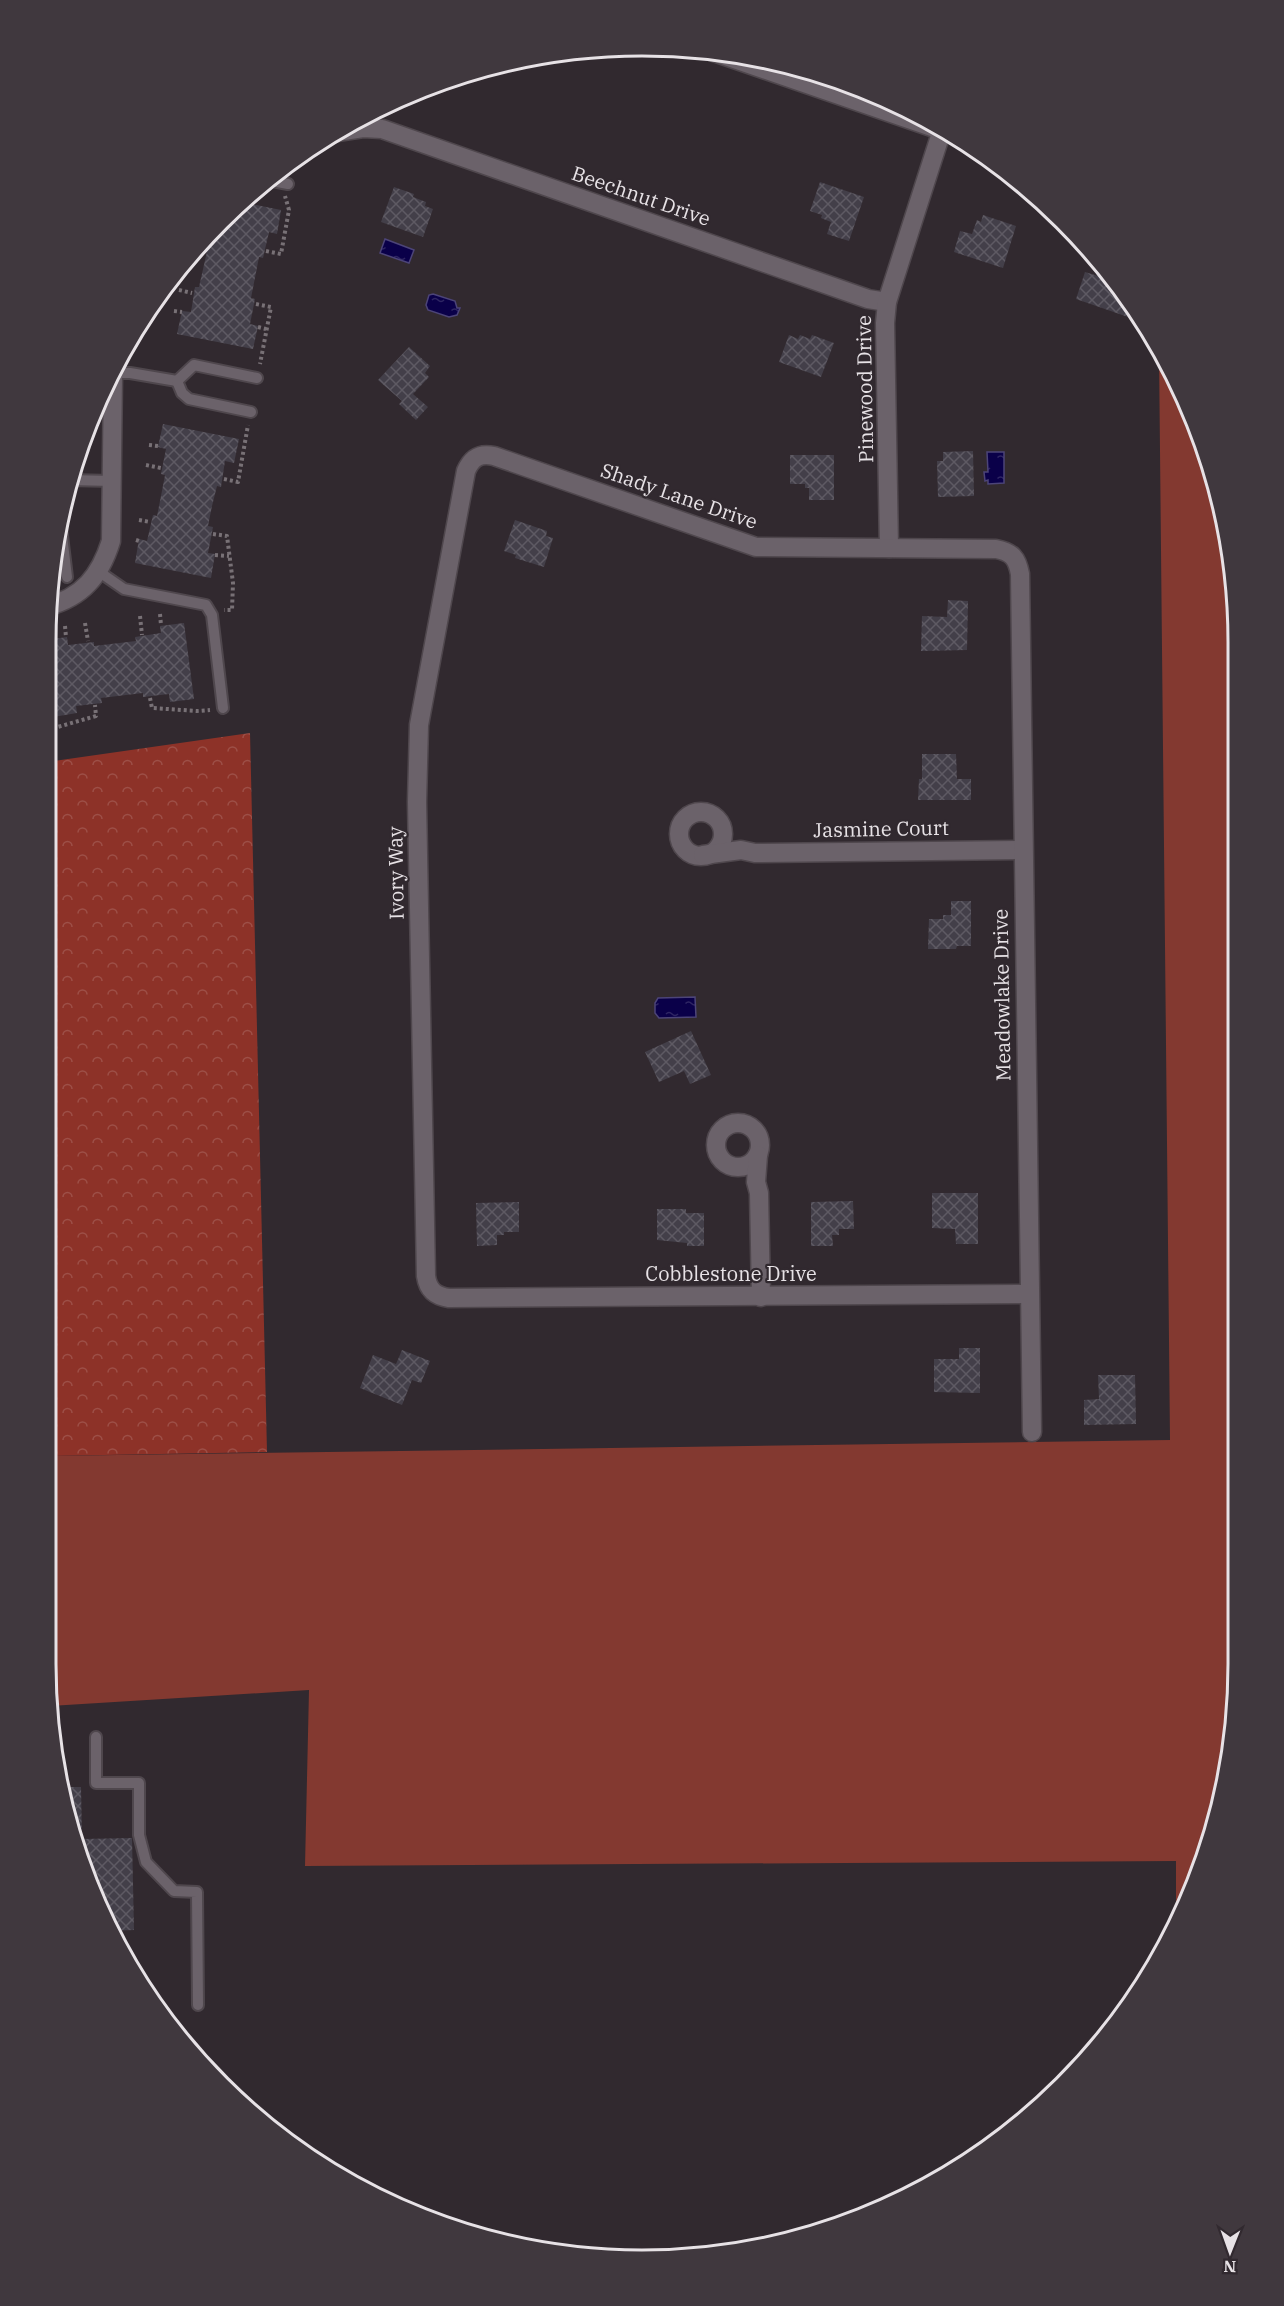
<svg xmlns="http://www.w3.org/2000/svg" width="1284" height="2306" font-family="'IBM Plex Serif',serif">
  <style>
    .grass { fill: #833930 }
    .forest { fill: url(#forest-crowns) }
    .water { fill: url(#water-ripples); stroke: #4c4478; stroke-width: 1.5 }
    .building { fill: url(#building-cross-hatch) }
    .lines { fill: none; stroke-linecap: round; stroke-linejoin: round }
    .service-casing { stroke: #4f474d; stroke-width: 14 }
    .minor-casing { stroke: #4f474d; stroke-width: 21 }
    .tertiary-casing { stroke: #4f474d; stroke-width: 21 }
    .path { stroke: #787176; stroke-width: 4; stroke-dasharray: 3 3; stroke-linecap: butt }
    .service { stroke: #6b626a; stroke-width: 10 }
    .minor { stroke: #6b626a; stroke-width: 18 }
    .tertiary { stroke: #6b626a; stroke-width: 18 }
    .labels { text-anchor: middle; stroke-width: 4.5; stroke-linejoin: round; paint-order: stroke }
    .street-label { font-size: 20px; fill: #e7e2e6; stroke: #31292f }
    .rim { fill: none; stroke: #e7e2e6; stroke-width: 3 }
  </style>
  <defs>
    <pattern id="forest-crowns" width="20" height="18" patternUnits="userSpaceOnUse" patternTransform="scale(1.5)"><rect width="20" height="18" fill="#8d3228"/><path d="M2 6a3 3 0 1 1 6 0M12 15a3 3 0 1 1 6 0" fill="none" stroke="#9d4f47"/></pattern>
    <pattern id="water-ripples" width="26" height="14" patternUnits="userSpaceOnUse" patternTransform="scale(1.5)"><rect width="26" height="14" fill="#0a0049"/><path d="M2 4q2-2 4 0t4 0M15 11q2-2 4 0t4 0" fill="none" stroke="#2e2563"/></pattern>
    <pattern id="building-cross-hatch" width="8" height="8" patternUnits="userSpaceOnUse" patternTransform="scale(1.5)"><rect width="8" height="8" fill="#433f49"/><path d="M0 0l8 8M0 8l8-8" fill="none" stroke="#5e5a63"/></pattern>
  </defs>
  <rect width="100%" height="100%" fill="#31292f"/>
  <path class="grass" d="M 1159,352 L 1207,450 L 1234,564 L 1238,1703 L 1207,1856 L 1176,1924 L 1176,1861 L 305,1866 L 309,1690 L 50,1706 L 49,1456 L 1170,1440 Z"/>
  <path class="forest" d="M 250,733 L 267,1452 L 49,1456 L 47,762 Z"/>
  <g class="water">
    <path d="M 385,239 L 414,250 L 409,263 L 380,253 Z"/>
    <path d="M 433,294 L 455,301 L 457,308 L 460,308 L 457,315 L 449,317 L 428,310 L 426,305 L 429,295 Z"/>
    <path d="M 987,452 L 1004,452 L 1004,483 L 988,484 L 988,480 L 985,481 L 984,472 L 988,472 Z"/>
    <path d="M 695,997 L 696,1017 L 659,1018 L 655,1013 L 655,1003 L 658,998 Z"/>
  </g>
  <g class="building">
    <path d="M 820,182 L 864,197 L 849,241 L 827,234 L 831,222 L 821,218 L 822,215 L 810,211 Z"/>
    <path d="M 394,187 L 414,194 L 413,197 L 426,202 L 425,206 L 433,209 L 423,237 L 381,222 Z"/>
    <path d="M 242,202 L 281,210 L 277,234 L 269,232 L 263,258 L 259,257 L 251,298 L 255,299 L 250,324 L 258,326 L 253,349 L 177,334 L 182,311 L 191,312 L 195,287 L 199,287 L 208,247 L 197,245 Z"/>
    <path d="M 983,215 L 1016,226 L 1003,268 L 954,252 L 960,231 L 972,234 L 977,220 L 981,222 Z"/>
    <path d="M 1085,272 L 1098,276 L 1099,273 L 1111,277 L 1133,304 L 1128,317 L 1076,299 Z"/>
    <path d="M 789,335 L 798,339 L 800,335 L 810,339 L 812,335 L 834,343 L 821,377 L 779,362 Z"/>
    <path d="M 409,347 L 430,366 L 425,373 L 429,377 L 413,394 L 428,407 L 416,420 L 399,404 L 402,401 L 378,380 Z"/>
    <path d="M 163,424 L 239,439 L 234,463 L 225,461 L 221,487 L 217,486 L 212,506 L 208,526 L 213,527 L 208,553 L 215,554 L 211,578 L 135,563 L 139,539 L 147,541 L 153,515 L 157,516 L 161,496 L 165,475 L 161,474 L 166,449 L 158,447 Z"/>
    <path d="M 973,451 L 974,496 L 938,497 L 937,461 L 943,461 L 943,452 Z"/>
    <path d="M 790,455 L 834,455 L 834,500 L 809,500 L 809,488 L 805,488 L 805,484 L 790,484 Z"/>
    <path d="M 515,520 L 547,531 L 546,536 L 553,538 L 544,567 L 515,558 L 516,555 L 504,551 Z"/>
    <path d="M 948,600 L 968,601 L 967,650 L 921,651 L 922,616 L 947,617 Z"/>
    <path d="M 184,623 L 194,699 L 170,702 L 169,694 L 143,697 L 143,693 L 101,698 L 102,703 L 76,706 L 77,713 L 53,717 L 46,666 L 46,640 L 67,637 L 68,645 L 94,642 L 94,646 L 136,641 L 135,637 L 161,633 L 160,626 Z"/>
    <path d="M 922,754 L 956,754 L 957,779 L 971,779 L 971,800 L 918,800 L 919,779 L 922,779 Z"/>
    <path d="M 951,901 L 971,901 L 971,946 L 957,946 L 956,949 L 928,949 L 929,919 L 943,919 L 943,915 L 951,915 Z"/>
    <path d="M 691,1031 L 711,1075 L 690,1084 L 684,1071 L 659,1082 L 645,1052 Z"/>
    <path d="M 932,1193 L 978,1193 L 978,1244 L 956,1244 L 955,1229 L 932,1228 Z"/>
    <path d="M 853,1201 L 854,1229 L 839,1229 L 839,1235 L 832,1235 L 833,1246 L 811,1246 L 811,1202 Z"/>
    <path d="M 519,1202 L 519,1232 L 504,1232 L 504,1235 L 497,1235 L 497,1245 L 477,1246 L 476,1203 Z"/>
    <path d="M 657,1209 L 686,1209 L 686,1213 L 704,1213 L 704,1246 L 687,1246 L 687,1243 L 657,1240 Z"/>
    <path d="M 959,1348 L 980,1348 L 980,1393 L 934,1392 L 934,1359 L 959,1359 Z"/>
    <path d="M 402,1350 L 430,1361 L 421,1383 L 412,1380 L 402,1405 L 360,1388 L 373,1355 L 396,1364 Z"/>
    <path d="M 1098,1375 L 1135,1375 L 1136,1424 L 1084,1425 L 1084,1400 L 1099,1399 Z"/>
    <path d="M 61,1787 L 81,1787 L 82,1839 L 132,1838 L 134,1930 L 108,1931 L 107,1928 L 77,1856 Z"/>
  </g>
  <g class="lines">
    <g class="service-casing">
      <g id="service">
        <path d="M 267,180 L 288,184"/>
        <path d="M 113,373 L 130,373 L 177,381"/>
        <path d="M 251,412 L 189,399 L 182,393 L 177,381 L 194,365 L 257,378"/>
        <path d="M 68,480 L 113,481"/>
        <path d="M 60,519 L 67,577"/>
        <path d="M 98,571 L 124,589 L 206,605 L 212,615 L 223,708"/>
        <path d="M 96,1737 L 96,1783 L 139,1783 L 139,1835 L 146,1862 L 174,1891 L 197,1892 L 198,2005"/>
      </g>
    </g>
    <g class="minor-casing">
      <g id="minor">
        <path d="M 337,132 L 363,128 L 382,129 L 868,299 L 887,302"/>
        <path d="M 889,548 L 885,323 L 887,302 L 942,130"/>
        <path d="M 46,607 C 83,597 100,576 111,541 L 113,373"/>
        <circle cx="701" cy="834" r="22"/>
        <path d="M 703,855 L 741,850 L 755,853 L 1023,850"/>
        <circle cx="738" cy="1145" r="22"/>
        <path d="M 758,1155 L 756,1182 L 759,1193 L 761,1297"/>
        <path d="M 1030,1294 L 449,1298 C 435,1296 428,1290 426,1276 L 417,802 L 419,725 L 466,471 C 472,457 480,453 494,456 L 756,547 L 996,549 C 1012,552 1017,558 1020,574 L 1032,1432"/>
      </g>
    </g>
    <g class="tertiary-casing">
      <path id="tertiary" d="M 708,50 L 952,134"/>
    </g>
    <g class="path">
      <path d="M 203,239 L 204,242"/>
      <path d="M 266,251 L 281,254 L 289,210 L 285,196"/>
      <path d="M 179,290 L 192,293"/>
      <path d="M 256,304 L 271,307 L 260,364"/>
      <path d="M 174,311 L 182,312"/>
      <path d="M 258,327 L 266,329"/>
      <path d="M 149,445 L 158,446"/>
      <path d="M 146,465 L 161,468"/>
      <path d="M 224,479 L 238,482 L 248,425"/>
      <path d="M 139,520 L 150,522"/>
      <path d="M 213,534 L 227,536 L 233,583 L 232,610 L 224,610"/>
      <path d="M 136,540 L 139,541"/>
      <path d="M 215,555 L 229,556"/>
      <path d="M 160,614 L 161,625"/>
      <path d="M 140,616 L 142,635"/>
      <path d="M 85,623 L 88,641"/>
      <path d="M 65,626 L 66,637"/>
      <path d="M 150,698 L 152,708 L 197,711 L 210,710"/>
      <path d="M 47,730 L 96,716 L 95,705"/>
    </g>
    <use href="#service" class="service"/>
    <use href="#minor" class="minor"/>
    <use href="#tertiary" class="tertiary"/>
  </g>
  <g class="labels">
    <g class="street-label">
      <text transform="translate(641 196) rotate(19)" y="7">Beechnut Drive</text>
      <text transform="translate(865 389) rotate(-91)" y="7">Pinewood Drive</text>
      <text transform="translate(679 496) rotate(19)" y="7">Shady Lane Drive</text>
      <text transform="translate(881 829) rotate(-1)" y="7">Jasmine Court</text>
      <text transform="translate(396 873) rotate(-91)" y="7">Ivory Way</text>
      <text transform="translate(1002 995) rotate(-91)" y="7">Meadowlake Drive</text>
      <text x="731" y="1281">Cobblestone Drive</text>
    </g>
  </g>
  <path d="M0 0H1284V2306H0ZM642 56H642A586 586 0 0 1 1228 642V1664A586 586 0 0 1 642 2250H642A586 586 0 0 1 56 1664V642A586 586 0 0 1 642 56Z" fill="#40383e" fill-rule="evenodd"/>
  <path class="rim" d="M642 56H642A586 586 0 0 1 1228 642V1664A586 586 0 0 1 642 2250H642A586 586 0 0 1 56 1664V642A586 586 0 0 1 642 56Z"/>
  <g transform="translate(1230 2252) rotate(181)" stroke="#31292f" stroke-width="4.5" paint-order="stroke">
  <path d="M0-4.5L10 22L0 15L-10 22Z" fill="#e7e2e6"/>
  <text y="-9" font-size="16" font-weight="bold" text-anchor="middle" fill="#e7e2e6">N</text>
  </g>
</svg>
